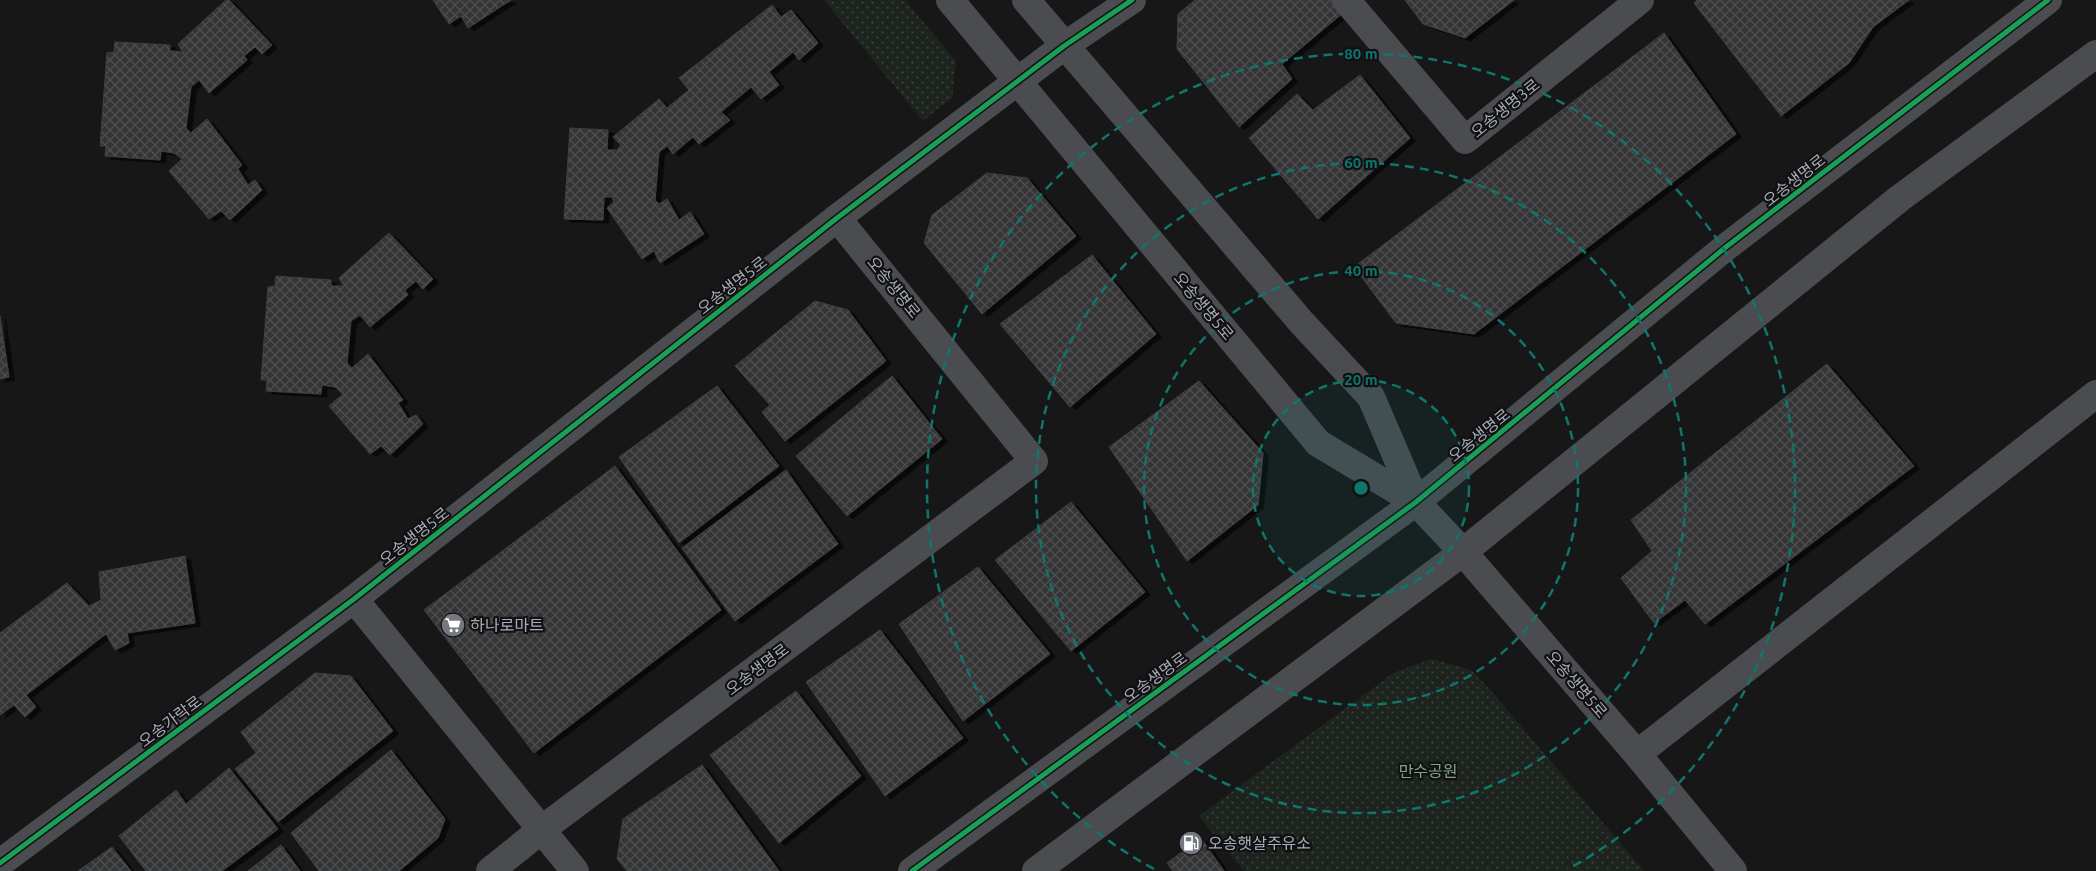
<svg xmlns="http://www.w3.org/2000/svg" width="2096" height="871" font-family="Ubuntu,'Noto Sans KR',sans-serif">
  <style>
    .grass { fill: url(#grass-dots) }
    .building { fill: url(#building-cross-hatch); stroke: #3f4043; filter: url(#shadow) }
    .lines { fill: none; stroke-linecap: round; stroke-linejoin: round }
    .minor { stroke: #4b4c50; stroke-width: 28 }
    .cycleway-casing { stroke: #111113; stroke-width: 8 }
    .cycleway { stroke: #1a9f57; stroke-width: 5 }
    .ring { fill: none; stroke: #0f766e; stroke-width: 2.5; stroke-dasharray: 9 6 }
    .labels { text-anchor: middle; stroke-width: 4.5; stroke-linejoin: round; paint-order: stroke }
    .street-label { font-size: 16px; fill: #a8adb8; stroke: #111113 }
    .poi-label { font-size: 16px; fill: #a8adb8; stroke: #111113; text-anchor: start }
    .park-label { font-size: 16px; fill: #7fa381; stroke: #111113 }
    .centre { fill: #0f766e; stroke: #111113; stroke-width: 2.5 }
    .ring-label { font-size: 15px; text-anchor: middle; font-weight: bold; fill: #0f766e; stroke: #111113; stroke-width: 4.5; stroke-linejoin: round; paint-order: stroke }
  </style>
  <defs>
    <pattern id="grass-dots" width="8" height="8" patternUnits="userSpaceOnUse" patternTransform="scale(1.25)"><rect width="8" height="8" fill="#1d241e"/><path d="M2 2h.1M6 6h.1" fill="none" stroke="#3b413d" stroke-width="1.8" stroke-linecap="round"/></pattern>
    <pattern id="building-cross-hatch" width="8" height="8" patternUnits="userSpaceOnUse" patternTransform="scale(1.25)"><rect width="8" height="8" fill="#353536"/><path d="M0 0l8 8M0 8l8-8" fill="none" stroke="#4f5051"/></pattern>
    <filter id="shadow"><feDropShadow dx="5.5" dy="3" stdDeviation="0" flood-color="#0009"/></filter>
  </defs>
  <rect width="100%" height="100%" fill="#171717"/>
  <g class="grass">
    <path d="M 824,0 L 905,0 L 956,61 L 952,98 L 923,121 Z"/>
    <path d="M 1432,659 L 1471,670 L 1492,692 L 1644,871 L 1244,871 L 1199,816 L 1395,672 Z"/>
  </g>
  <g class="building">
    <path d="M 226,0 L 229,0 L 272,45 L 262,54 L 255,47 L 244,56 L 247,60 L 209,93 L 199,80 L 191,87 L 186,128 L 191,133 L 207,119 L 242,165 L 238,169 L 248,185 L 255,180 L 262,190 L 230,220 L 221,211 L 209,219 L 169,171 L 182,159 L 174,153 L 161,151 L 160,160 L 105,156 L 106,146 L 100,146 L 107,53 L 114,52 L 115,42 L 170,45 L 170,51 L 183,52 L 178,44 Z"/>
    <path d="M 433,0 L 511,0 L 468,28 L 461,16 L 449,24 Z"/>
    <path d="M 1195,0 L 1335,0 L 1344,12 L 1282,64 L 1292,79 L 1239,127 L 1177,49 L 1178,14 Z"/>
    <path d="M 1405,0 L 1514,0 L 1465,38 L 1423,24 Z"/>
    <path d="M 1697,0 L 1909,0 L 1873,27 L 1849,63 L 1781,116 L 1694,3 Z"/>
    <path d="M 772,5 L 781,17 L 791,10 L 818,43 L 799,60 L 793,52 L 769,72 L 779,85 L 761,99 L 751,87 L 721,112 L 730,120 L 699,144 L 693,137 L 673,154 L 667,146 L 659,152 L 655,200 L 659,204 L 667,199 L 679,220 L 690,212 L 704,234 L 660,263 L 654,251 L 642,259 L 607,208 L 614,202 L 612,197 L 604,197 L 603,220 L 564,219 L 570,128 L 608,130 L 607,150 L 617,150 L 621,145 L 613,137 L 659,99 L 667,108 L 689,90 L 679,78 Z"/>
    <path d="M 1664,33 L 1736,134 L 1474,334 L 1396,323 L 1354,267 Z"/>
    <path d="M 1360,75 L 1410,138 L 1318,219 L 1249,138 L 1297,94 L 1313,110 Z"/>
    <path d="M 987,173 L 1027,178 L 1076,236 L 982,314 L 924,243 L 932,215 Z"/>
    <path d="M 389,233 L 433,279 L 423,289 L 416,281 L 405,290 L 408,295 L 370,327 L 360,315 L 351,321 L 347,363 L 352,368 L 368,354 L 403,400 L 398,403 L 408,419 L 416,415 L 423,424 L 390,455 L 381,446 L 370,454 L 329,406 L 343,394 L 335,387 L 322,385 L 321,394 L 266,391 L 267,380 L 261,380 L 268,287 L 275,286 L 276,276 L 331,280 L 331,286 L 344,286 L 339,278 Z"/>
    <path d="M 1092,255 L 1156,334 L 1070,407 L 1000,324 Z"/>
    <path d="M 815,301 L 848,310 L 886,361 L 785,441 L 762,412 L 770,405 L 735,366 Z"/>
    <path d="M 0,316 L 9,377 L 0,379 Z"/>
    <path d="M 1827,364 L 1914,466 L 1705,624 L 1685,600 L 1654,623 L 1621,578 L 1652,551 L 1631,520 Z"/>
    <path d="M 892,376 L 942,439 L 847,516 L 796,456 Z"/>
    <path d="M 1199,381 L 1263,453 L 1258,505 L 1187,561 L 1109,447 Z"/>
    <path d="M 717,386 L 779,466 L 679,543 L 619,457 Z"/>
    <path d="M 615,466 L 721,610 L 534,753 L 424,610 Z"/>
    <path d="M 786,470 L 838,544 L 735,621 L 682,548 Z"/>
    <path d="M 1071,502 L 1145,592 L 1071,651 L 995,560 Z"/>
    <path d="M 185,556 L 195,623 L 127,633 L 129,643 L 115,650 L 106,634 L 26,695 L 36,707 L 25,717 L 14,705 L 0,715 L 0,633 L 67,583 L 89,606 L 101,600 L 99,572 Z"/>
    <path d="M 978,567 L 1050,654 L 963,721 L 899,624 Z"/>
    <path d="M 880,630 L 963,738 L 885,796 L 806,682 Z"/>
    <path d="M 315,673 L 351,676 L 393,731 L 278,822 L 235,769 L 256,753 L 241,732 Z"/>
    <path d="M 796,691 L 861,776 L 779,843 L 710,755 Z"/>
    <path d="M 391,750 L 445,819 L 438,838 L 399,871 L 319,871 L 291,833 Z"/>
    <path d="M 702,765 L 779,871 L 627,871 L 617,859 L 623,819 Z"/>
    <path d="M 229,768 L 278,829 L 222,871 L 146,871 L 119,836 L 176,790 L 186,804 Z"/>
    <path d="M 1201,838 L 1224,871 L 1173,871 L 1167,863 Z"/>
    <path d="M 281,845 L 300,871 L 248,871 Z"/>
    <path d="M 112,847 L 131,871 L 78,871 Z"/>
  </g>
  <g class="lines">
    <g class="minor">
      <path d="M 950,0 L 1318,443 L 1416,502 L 1463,552 L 1637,754 L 1733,871"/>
      <path d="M 1026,0 L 1302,323 L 1371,397 L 1416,502"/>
      <path d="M 1346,0 L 1465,140 L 1640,0"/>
      <path d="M 354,599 L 575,871"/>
      <path d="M 1637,754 L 2096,394"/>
      <path d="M 0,863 L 354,599 L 837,218 L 1064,46 L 1132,0"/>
      <path d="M 490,871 L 541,830 L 1034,461 L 837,218"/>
      <path d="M 912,871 L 1416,502 L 1726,247 L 2048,0"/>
      <path d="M 1036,871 L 1463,552 L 1900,198 L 2096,54"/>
    </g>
    <g class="cycleway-casing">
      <g id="cycleway">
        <path d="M 0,863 L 354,599 L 837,218 L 1064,46 L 1132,0"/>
        <path d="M 912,871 L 1416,502 L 1726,247 L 2048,0"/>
      </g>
    </g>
    <use href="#cycleway" class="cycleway"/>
  </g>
  <circle cx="1361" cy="488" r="108" fill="#0f766e" fill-opacity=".12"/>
  <g class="ring">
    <circle cx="1361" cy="488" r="108"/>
    <circle cx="1361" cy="488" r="217"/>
    <circle cx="1361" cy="488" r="325"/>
    <path d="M1154 869A434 434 0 1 1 1568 869"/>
  </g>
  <defs>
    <g id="supermarket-disc" transform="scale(1.25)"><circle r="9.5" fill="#757880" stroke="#111113"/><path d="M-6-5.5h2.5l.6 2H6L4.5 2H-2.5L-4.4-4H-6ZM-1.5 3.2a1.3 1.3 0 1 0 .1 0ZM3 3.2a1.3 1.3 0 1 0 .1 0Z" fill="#fff"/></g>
    <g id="fuel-disc" transform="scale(1.25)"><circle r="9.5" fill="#757880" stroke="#111113"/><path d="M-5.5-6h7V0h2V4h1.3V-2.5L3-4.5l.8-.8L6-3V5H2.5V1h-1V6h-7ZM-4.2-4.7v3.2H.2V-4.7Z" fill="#fff"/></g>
  </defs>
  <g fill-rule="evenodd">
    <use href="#supermarket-disc" x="453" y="625"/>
    <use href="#fuel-disc" x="1191" y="843"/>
  </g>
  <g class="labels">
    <g class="street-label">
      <text transform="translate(1505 108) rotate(-39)" y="6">오송생명3로</text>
      <text transform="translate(1794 180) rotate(-38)" y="6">오송생명로</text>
      <text transform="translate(732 285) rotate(-38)" y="6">오송생명5로</text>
      <text transform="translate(894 287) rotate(51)" y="6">오송생명로</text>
      <text transform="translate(1204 306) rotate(50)" y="6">오송생명5로</text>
      <text transform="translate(1479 435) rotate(-39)" y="6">오송생명로</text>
      <text transform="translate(414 536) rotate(-38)" y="6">오송생명5로</text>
      <text transform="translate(757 669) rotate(-37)" y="6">오송생명로</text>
      <text transform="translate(1155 677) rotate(-36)" y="6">오송생명로</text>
      <text transform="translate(1577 684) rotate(49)" y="6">오송생명5로</text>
      <text transform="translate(170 721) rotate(-37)" y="6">오송가락로</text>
    </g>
    <g class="poi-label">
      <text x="470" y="631">하나로마트</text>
      <text x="1208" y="849">오송햇살주유소</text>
    </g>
    <g class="park-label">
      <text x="1428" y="777">만수공원</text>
    </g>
  </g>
  <circle cx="1361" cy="488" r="8" class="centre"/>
  <g class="ring-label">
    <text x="1361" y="59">80 m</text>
    <text x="1361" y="168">60 m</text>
    <text x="1361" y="276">40 m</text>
    <text x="1361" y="385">20 m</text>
  </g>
</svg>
